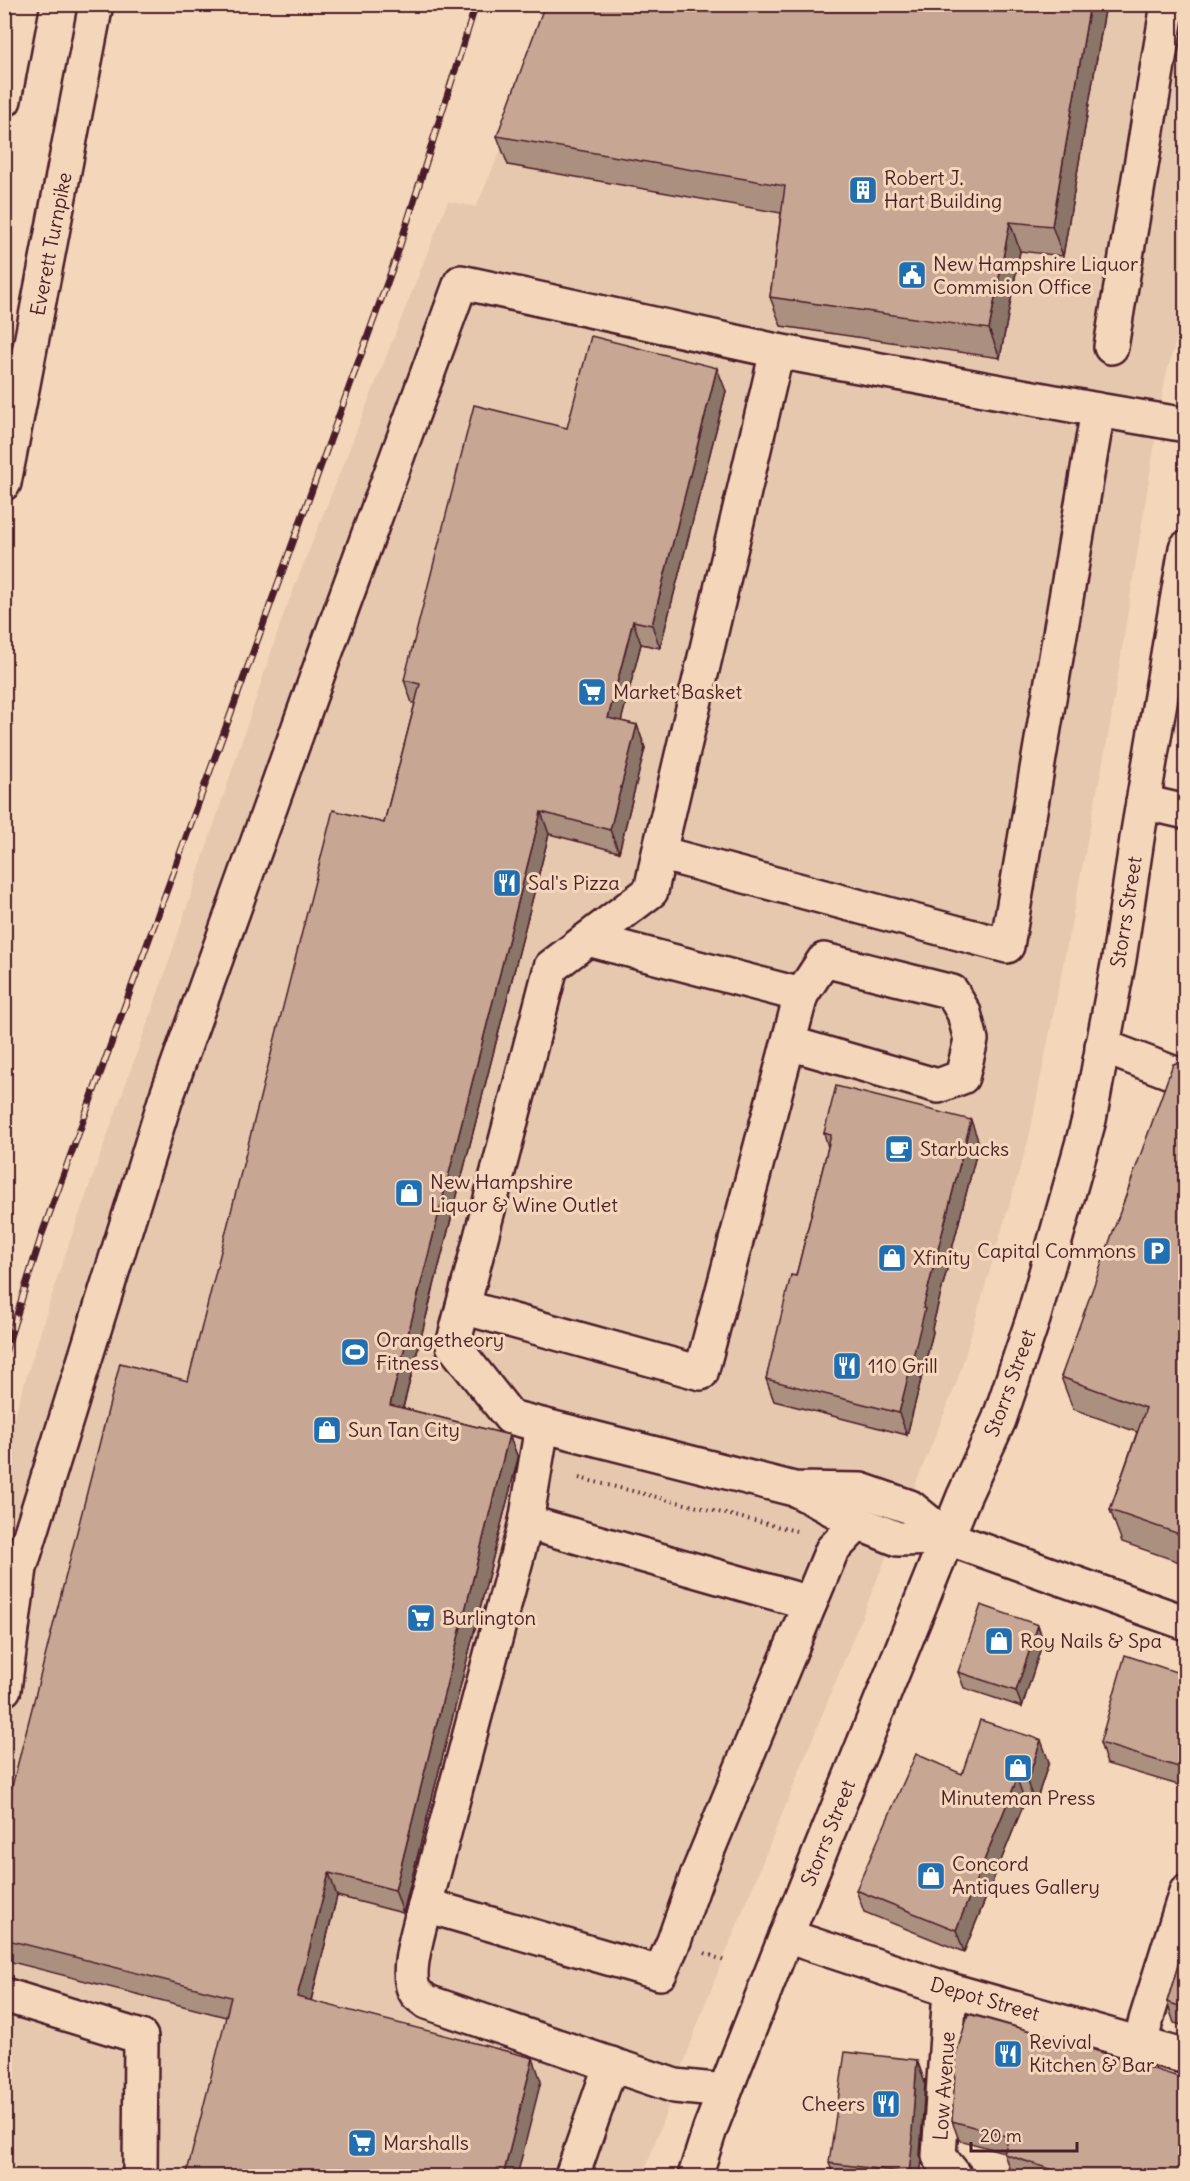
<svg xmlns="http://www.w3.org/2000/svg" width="1190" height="2181" font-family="Delius,sans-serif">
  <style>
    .built { fill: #e6c8af }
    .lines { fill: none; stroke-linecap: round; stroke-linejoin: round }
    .minor-casing { stroke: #4a1f2b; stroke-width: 38 }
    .highway-casing { stroke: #4a1f2b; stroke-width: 38 }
    .path { stroke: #4a1f2b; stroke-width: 4; stroke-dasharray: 1.5 4.5; stroke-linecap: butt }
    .minor { stroke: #f4d7ba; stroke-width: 33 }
    .highway { stroke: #f4d7ba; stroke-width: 33 }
    .rail-casing { stroke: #4a1f2b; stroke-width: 7 }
    .rail { stroke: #f4d7ba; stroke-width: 4.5; stroke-dasharray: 14; stroke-linecap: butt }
    .wall { fill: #ab8f7f; stroke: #4a1f2b; stroke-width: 1.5 }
    .shaded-wall { fill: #8b7468; stroke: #4a1f2b; stroke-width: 1.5 }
    .building { fill: #c7a694; stroke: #4a1f2b; stroke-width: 1.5 }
    .labels { text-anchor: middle; stroke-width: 6; stroke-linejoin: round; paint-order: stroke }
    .poi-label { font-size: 20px; fill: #4a1f2b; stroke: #f4d7ba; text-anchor: start }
    .street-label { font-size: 20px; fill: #4a1f2b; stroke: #f4d7ba }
  </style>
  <rect width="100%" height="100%" fill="#f4d7ba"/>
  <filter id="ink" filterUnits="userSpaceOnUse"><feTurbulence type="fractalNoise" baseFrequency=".0167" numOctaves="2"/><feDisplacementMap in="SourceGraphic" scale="12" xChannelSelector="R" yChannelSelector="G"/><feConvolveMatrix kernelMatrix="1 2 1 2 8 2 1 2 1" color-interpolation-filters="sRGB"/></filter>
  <g filter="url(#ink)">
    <path class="built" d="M 552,5 L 1185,5 L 1185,297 L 1181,324 L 1165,379 L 1109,731 L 1029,1138 L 957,1382 L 704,2007 L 643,2176 L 5,2176 L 5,1446 L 61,1266 L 163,979 L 284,613 L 448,201 L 476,207 L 499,154 Z"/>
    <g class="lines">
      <g class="minor-casing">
        <g id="minor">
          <path d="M 1111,347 L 1168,4"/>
          <path d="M 1098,410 L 1186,425"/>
          <path d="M 1143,802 L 1186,812"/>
          <path d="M 659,853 L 1007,946 L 1098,410 L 777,351 L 659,853 L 651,891 L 551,967 L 453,1345 L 510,1417 L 794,1489 L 861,1490 L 910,1507 L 948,1538 L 1186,1623"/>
          <path d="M 588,939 L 801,995"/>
          <path d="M 1102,1046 L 1186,1078"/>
          <path d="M 463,1307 L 701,1373 L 801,995 L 824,960 L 952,992 L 964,1013 L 971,1040 L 962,1077 L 938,1086 L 789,1043"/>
          <path d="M 799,1491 L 858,1523 L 898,1539 L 948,1538"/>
          <path d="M 526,1522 L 542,1426"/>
          <path d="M 810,1603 L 832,1550 L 858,1523"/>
          <path d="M 4,1689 L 20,1568 L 165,1101 L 329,643 L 461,282 L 777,351"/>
          <path d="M 425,1905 L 660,1973 L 674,1941 L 697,1876 L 810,1603 L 526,1522 L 425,1905 C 420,1926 403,1975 416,1993 C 418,1996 424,1999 427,2002 L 675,2086 L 725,2091"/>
          <path d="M 786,1936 L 950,1990 L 1186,2057"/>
          <path d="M 950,1990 L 939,2156 L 955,2176"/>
          <path d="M 4,1995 L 141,2037 L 140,2176"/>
          <path d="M 1141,2043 L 1146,2020 L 1186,1892"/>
          <path d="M 572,2176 L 611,2064"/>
          <path d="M 695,2176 L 710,2129 L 786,1936 L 964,1496 L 999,1420 L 1033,1319 L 1089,1120 L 1119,959 L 1138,832 L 1186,548"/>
        </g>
      </g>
      <g class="highway-casing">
        <g id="highway">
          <path d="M 4,100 L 22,4"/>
          <path d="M 4,483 L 96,4"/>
        </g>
      </g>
      <g class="path">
        <path d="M 579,1478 L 796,1531"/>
        <path d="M 705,1953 L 727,1962"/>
      </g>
      <use href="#minor" class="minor"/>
      <use href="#highway" class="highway"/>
      <g class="rail-casing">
        <path id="rail" d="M 4,1356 L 42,1234 L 395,261 L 476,4"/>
      </g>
      <use href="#rail" class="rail"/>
    </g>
    <g class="wall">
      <path d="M 1106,4 L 1063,256 L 1020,251 L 1000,358 L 781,326 L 770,297 L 781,213 L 508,165 L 497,136 Z"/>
      <path d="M 726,391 L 660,648 L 641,644 L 621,721 L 637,725 L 645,748 L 619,852 L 549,834 L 403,1408 L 509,1435 L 518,1458 L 403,1913 L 337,1896 L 311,2001 L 541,2081 L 226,2017 L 4,1960 L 4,1818 L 188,1381 L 384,823 L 415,703 L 412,703 L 404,680 L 567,428 Z"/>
      <path d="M 1185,1061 L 1185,1564 L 1122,1542 L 1110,1510 L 1137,1432 L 1073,1409 L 1061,1377 Z"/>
      <path d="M 824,1133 L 979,1143 L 932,1328 L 933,1332 L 907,1435 L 774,1401 L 766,1379 L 796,1276 L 828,1147 Z"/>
      <path d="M 1038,1625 L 1043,1641 L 1022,1707 L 964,1688 L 958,1672 Z"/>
      <path d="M 1185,1675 L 1185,1787 L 1107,1764 L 1100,1743 Z"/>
      <path d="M 1049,1762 L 1035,1804 L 1025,1801 L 964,1952 L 864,1912 L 856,1890 L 962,1774 Z"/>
      <path d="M 1185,1942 L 1185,2026 L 1174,2023 L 1167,2002 Z"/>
      <path d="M 917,2060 L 925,2083 L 920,2155 L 922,2160 L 920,2176 L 834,2176 L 829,2163 Z"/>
      <path d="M 952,2121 L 1185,2176 L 1022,2176 L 1011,2173 L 1004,2154 L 1004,2152 L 959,2140 Z"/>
    </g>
    <g class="shaded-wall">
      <path d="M 1090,4 L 1106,4 L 1063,256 L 1052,226 Z"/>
      <path d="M 1010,222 L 1020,251 L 1000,358 L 989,329 Z"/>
      <path d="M 717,368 L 726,391 L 660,648 L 652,625 Z"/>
      <path d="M 633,621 L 641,644 L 616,741 L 608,718 Z"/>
      <path d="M 637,725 L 645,748 L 619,852 L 610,830 Z"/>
      <path d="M 541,812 L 549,834 L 398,1427 L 390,1405 Z"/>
      <path d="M 971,1120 L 979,1143 L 932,1328 L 933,1332 L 907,1435 L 899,1413 L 923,1308 Z"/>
      <path d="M 509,1435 L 518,1458 L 403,1913 L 395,1890 Z"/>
      <path d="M 1038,1625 L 1043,1641 L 1022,1707 L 1016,1691 Z"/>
      <path d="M 1041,1740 L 1049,1762 L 1035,1804 L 1027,1782 Z"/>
      <path d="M 1017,1779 L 1025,1801 L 964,1952 L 956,1930 Z"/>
      <path d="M 329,1873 L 337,1896 L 306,2020 L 297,1997 Z"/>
      <path d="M 533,2058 L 541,2081 L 517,2176 L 503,2176 Z"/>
      <path d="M 917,2060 L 925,2083 L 920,2155 L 922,2160 L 920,2176 L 911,2176 L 909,2173 Z"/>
    </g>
    <g class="building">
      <path d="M 545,4 L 1090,4 L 1052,226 L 1010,222 L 989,329 L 770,297 L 785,186 L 497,136 Z"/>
      <path d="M 591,336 L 717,368 L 652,625 L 633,621 L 608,718 L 637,725 L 610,830 L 541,812 L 390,1405 L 509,1435 L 395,1890 L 329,1873 L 297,1997 L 533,2058 L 503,2176 L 186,2176 L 231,1997 L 4,1939 L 4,1818 L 120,1363 L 188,1381 L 333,810 L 384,823 L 420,684 L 404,680 L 474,405 L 567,428 Z"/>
      <path d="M 1185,1061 L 1185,1536 L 1110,1510 L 1146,1408 L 1061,1377 L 1173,1064 Z"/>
      <path d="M 836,1086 L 971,1120 L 923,1308 L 925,1309 L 899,1413 L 766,1379 L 791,1275 L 796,1276 L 831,1135 L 824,1133 Z"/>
      <path d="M 981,1605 L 1038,1625 L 1016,1691 L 958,1672 Z"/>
      <path d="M 1125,1655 L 1185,1675 L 1185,1769 L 1100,1743 Z"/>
      <path d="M 980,1720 L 1041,1740 L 1027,1782 L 1017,1779 L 956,1930 L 856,1890 L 916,1754 L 962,1774 Z"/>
      <path d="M 1185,1942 L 1185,2008 L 1167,2002 Z"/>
      <path d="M 968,2014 L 1063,2040 L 1185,2079 L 1185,2176 L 1071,2176 L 1004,2154 L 1009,2137 L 952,2121 L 956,2055 Z"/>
      <path d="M 845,2052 L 917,2060 L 912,2132 L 913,2137 L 909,2173 L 829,2163 Z"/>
    </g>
  </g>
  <defs>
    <g id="building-square" transform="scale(1.5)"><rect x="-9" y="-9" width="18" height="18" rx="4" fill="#1f6fb2" stroke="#f4d7ba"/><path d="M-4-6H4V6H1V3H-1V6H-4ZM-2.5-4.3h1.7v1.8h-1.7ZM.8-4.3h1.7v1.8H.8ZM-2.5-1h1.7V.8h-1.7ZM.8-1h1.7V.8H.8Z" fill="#fff"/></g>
    <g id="civic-square" transform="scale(1.5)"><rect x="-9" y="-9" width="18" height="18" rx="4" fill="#1f6fb2" stroke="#f4d7ba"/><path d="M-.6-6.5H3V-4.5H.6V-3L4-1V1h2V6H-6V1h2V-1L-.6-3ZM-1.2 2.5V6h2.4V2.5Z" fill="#fff"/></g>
    <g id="supermarket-square" transform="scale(1.5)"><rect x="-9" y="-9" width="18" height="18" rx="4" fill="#1f6fb2" stroke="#f4d7ba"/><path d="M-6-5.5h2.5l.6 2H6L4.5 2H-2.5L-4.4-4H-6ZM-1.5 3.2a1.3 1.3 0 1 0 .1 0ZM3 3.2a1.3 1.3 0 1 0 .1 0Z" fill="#fff"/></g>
    <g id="restaurant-square" transform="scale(1.5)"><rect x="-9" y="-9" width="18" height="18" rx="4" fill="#1f6fb2" stroke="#f4d7ba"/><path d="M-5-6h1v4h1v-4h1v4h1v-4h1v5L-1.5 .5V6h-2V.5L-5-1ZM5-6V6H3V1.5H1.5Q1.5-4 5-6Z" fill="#fff"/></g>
    <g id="cafe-square" transform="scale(1.5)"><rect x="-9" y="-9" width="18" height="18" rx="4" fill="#1f6fb2" stroke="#f4d7ba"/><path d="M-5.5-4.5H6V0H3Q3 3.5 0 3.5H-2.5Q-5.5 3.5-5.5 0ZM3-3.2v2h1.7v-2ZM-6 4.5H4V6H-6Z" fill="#fff"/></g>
    <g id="shop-square" transform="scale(1.5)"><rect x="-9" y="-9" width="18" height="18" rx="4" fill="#1f6fb2" stroke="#f4d7ba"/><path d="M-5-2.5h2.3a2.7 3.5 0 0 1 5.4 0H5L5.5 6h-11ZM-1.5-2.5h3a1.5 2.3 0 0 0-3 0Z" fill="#fff"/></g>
    <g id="parking-square" transform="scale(1.5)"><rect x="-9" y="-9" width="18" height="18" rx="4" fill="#1f6fb2" stroke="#f4d7ba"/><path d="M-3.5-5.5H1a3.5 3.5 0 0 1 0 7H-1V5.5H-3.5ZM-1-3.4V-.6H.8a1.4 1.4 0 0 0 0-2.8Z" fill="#fff"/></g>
    <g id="stadium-square" transform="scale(1.5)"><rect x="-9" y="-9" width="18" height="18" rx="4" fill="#1f6fb2" stroke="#f4d7ba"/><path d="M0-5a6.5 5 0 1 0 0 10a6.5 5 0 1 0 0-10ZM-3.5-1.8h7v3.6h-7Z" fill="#fff"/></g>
  </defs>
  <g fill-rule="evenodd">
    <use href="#building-square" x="863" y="190"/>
    <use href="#civic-square" x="912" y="275"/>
    <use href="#supermarket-square" x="592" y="692"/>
    <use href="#restaurant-square" x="507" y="883"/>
    <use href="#cafe-square" x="899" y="1149"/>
    <use href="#shop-square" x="409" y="1193"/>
    <use href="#parking-square" x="1157" y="1251"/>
    <use href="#shop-square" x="892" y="1258"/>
    <use href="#stadium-square" x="355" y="1352"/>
    <use href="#restaurant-square" x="847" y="1366"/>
    <use href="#shop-square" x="327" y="1430"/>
    <use href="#supermarket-square" x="421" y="1618"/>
    <use href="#shop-square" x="999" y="1641"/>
    <use href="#shop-square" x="1018" y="1768"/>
    <use href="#shop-square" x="931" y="1876"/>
    <use href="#restaurant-square" x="1008" y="2054"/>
    <use href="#restaurant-square" x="886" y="2104"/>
    <use href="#supermarket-square" x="362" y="2143"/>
  </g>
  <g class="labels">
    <g class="poi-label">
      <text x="884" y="185">Robert J.<tspan x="884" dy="23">Hart Building</tspan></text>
      <text x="933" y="271">New Hampshire Liquor<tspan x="933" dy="23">Commision Office</tspan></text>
      <text x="613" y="699">Market Basket</text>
      <text x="528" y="890">Sal's Pizza</text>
      <text x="920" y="1156">Starbucks</text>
      <text x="430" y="1189">New Hampshire<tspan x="430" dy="23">Liquor &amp; Wine Outlet</tspan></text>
      <text x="1136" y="1258" text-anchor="end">Capital Commons</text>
      <text x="913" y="1265">Xfinity</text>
      <text x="376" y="1347">Orangetheory<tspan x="376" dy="23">Fitness</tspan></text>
      <text x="868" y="1373">110 Grill</text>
      <text x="348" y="1437">Sun Tan City</text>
      <text x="442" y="1625">Burlington</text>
      <text x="1020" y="1648">Roy Nails &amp; Spa</text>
      <text x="1018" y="1805" text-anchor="middle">Minuteman Press</text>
      <text x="952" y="1871">Concord<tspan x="952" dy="23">Antiques Gallery</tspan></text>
      <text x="1029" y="2049">Revival<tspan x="1029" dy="23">Kitchen &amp; Bar</tspan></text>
      <text x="865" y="2111" text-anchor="end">Cheers</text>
      <text x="383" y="2150">Marshalls</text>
    </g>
    <g class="street-label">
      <text transform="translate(51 244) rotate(-79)" y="7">Everett Turnpike</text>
      <text transform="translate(1126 912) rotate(-81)" y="7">Storrs Street</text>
      <text transform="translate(1010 1383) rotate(-70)" y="7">Storrs Street</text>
      <text transform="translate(828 1833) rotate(-68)" y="7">Storrs Street</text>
      <text transform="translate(985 1999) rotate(16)" y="7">Depot Street</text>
      <text transform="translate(944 2086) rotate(-86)" y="7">Low Avenue</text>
    </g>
  </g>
  <rect width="1190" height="2181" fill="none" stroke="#f4d7ba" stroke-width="24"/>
  <rect x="12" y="12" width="1166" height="2157" fill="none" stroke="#4a1f2b" stroke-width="2" filter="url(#ink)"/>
  <path d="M971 2142v9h106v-9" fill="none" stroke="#4a1f2b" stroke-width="3"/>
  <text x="980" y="2142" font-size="18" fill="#4a1f2b" stroke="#f4d7ba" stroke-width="4.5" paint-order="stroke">20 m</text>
</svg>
